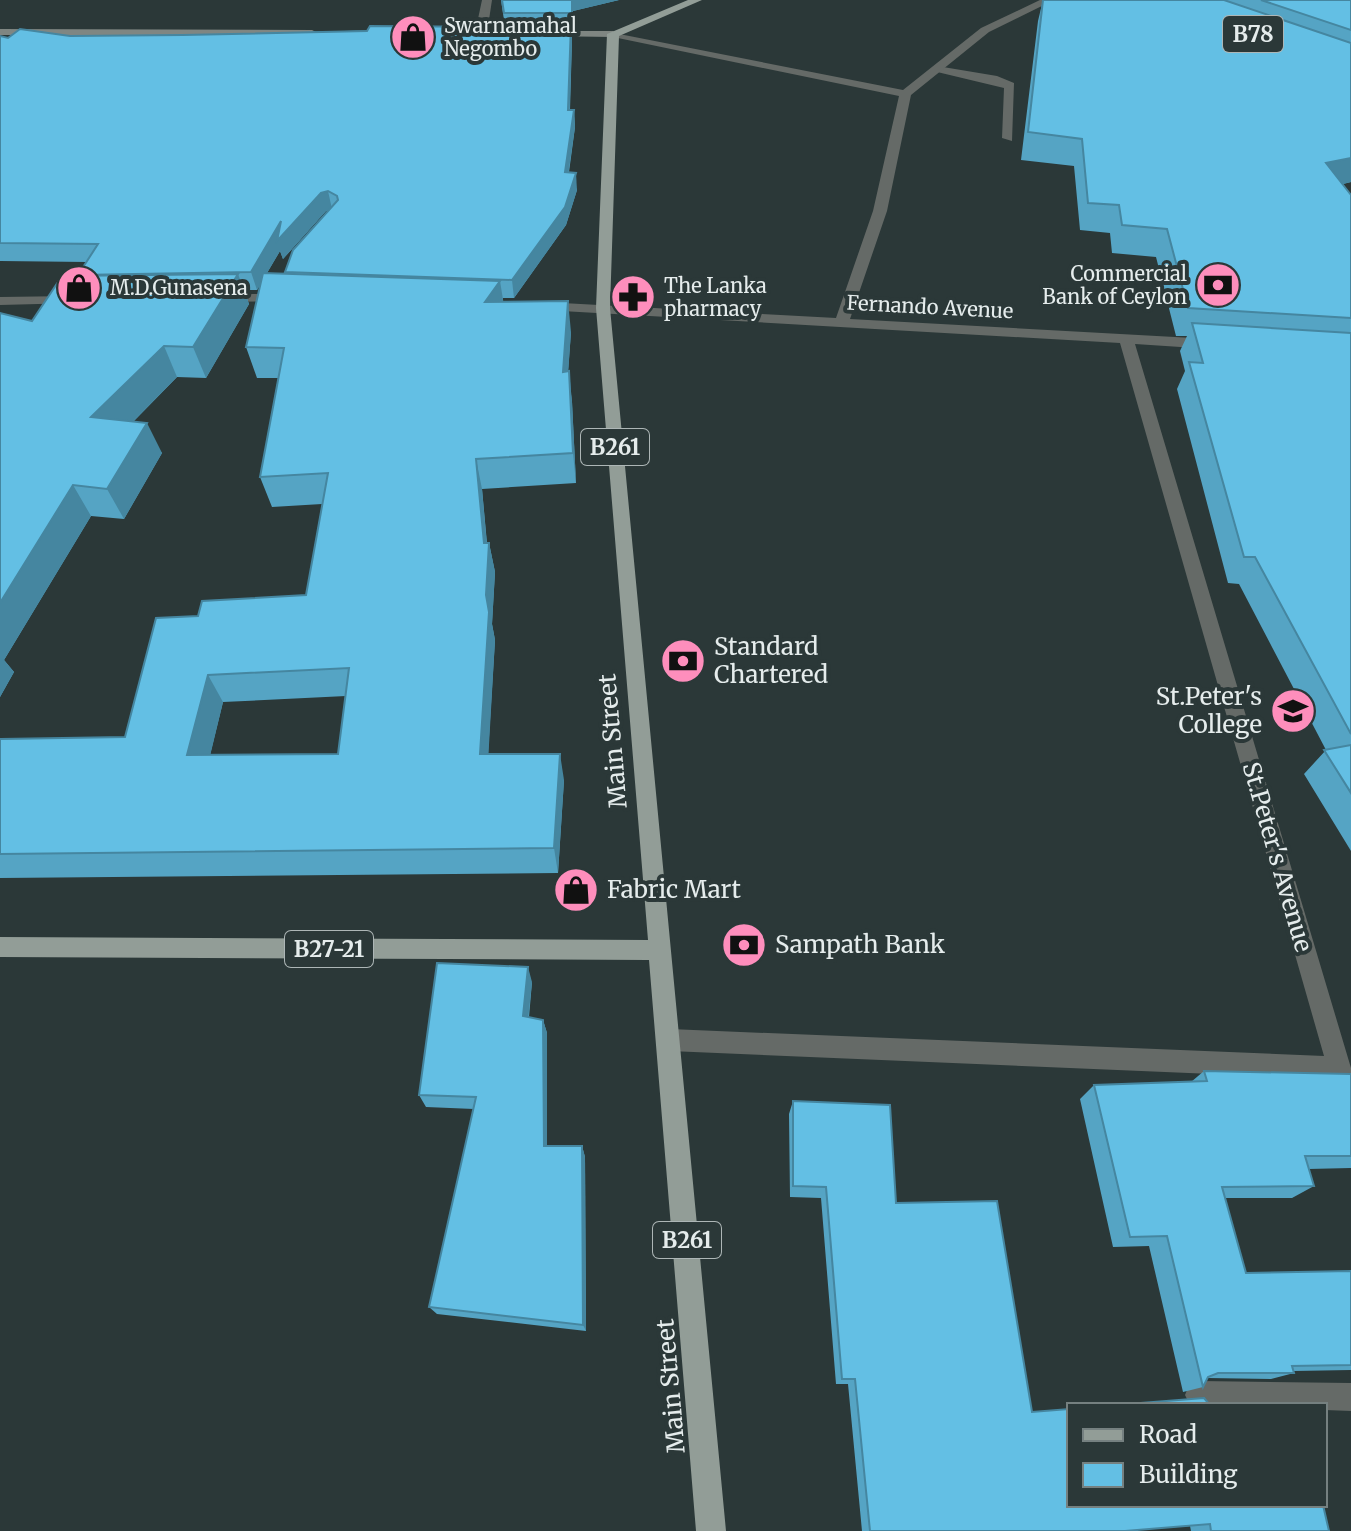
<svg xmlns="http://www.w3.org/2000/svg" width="1351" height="1531" font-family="Merriweather,serif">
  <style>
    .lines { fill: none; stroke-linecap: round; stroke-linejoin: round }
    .lane { fill: #656a67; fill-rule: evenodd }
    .street { fill: #656a67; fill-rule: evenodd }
    .secondary { fill: #7f8682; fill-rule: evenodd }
    .primary { fill: #929d97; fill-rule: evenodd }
    .wall { fill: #55a4c4; fill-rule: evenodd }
    .shaded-wall { fill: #4586a0 }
    .building { fill: #63bfe4; stroke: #4586a0; stroke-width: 2; fill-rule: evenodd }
    .labels { text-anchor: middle; stroke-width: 8; stroke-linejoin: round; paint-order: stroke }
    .far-poi-label { font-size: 20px; fill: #e5ecec; stroke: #2b3838; text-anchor: start }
    .far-street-label { font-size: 20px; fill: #e5ecec; stroke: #2b3838 }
    .shield { fill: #2b3838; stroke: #adb6b6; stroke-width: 2 }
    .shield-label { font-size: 22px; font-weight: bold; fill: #e5ecec }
    .poi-label { font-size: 24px; fill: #e5ecec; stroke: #2b3838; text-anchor: start }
    .street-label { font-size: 24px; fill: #e5ecec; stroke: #2b3838 }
  </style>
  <rect width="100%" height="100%" fill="#2b3838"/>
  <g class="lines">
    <path class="lane" d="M 937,66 L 997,76 L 1014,83 L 1012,141 L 1002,138 L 1004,88 L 933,71 L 931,69 Z"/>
    <g class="street">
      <path d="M 482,0 L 492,0 L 487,33 L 481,36 L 475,33 Z"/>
      <path d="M 1040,0 L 1054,0 L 989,32 L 911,95 L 887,211 L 850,319 L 1211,339 L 1218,344 L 1211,349 L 1135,344 L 1351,1068 L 1351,1109 L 1343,1105 L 1332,1079 L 670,1051 L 662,1048 L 658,1040 L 662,1032 L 670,1029 L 1324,1056 L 1120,343 L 544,310 L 537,306 L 544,302 L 836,318 L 873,211 L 899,96 L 613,37 L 607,34 L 609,32 L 903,90 L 981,28 Z"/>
      <path d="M 284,294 L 289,295 L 289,301 L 220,302 L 213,298 L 220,294 Z"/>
      <path d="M 72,296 L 79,300 L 77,303 L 0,305 L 0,297 Z"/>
      <path d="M 1199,1381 L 1351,1383 L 1351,1411 L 1325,1410 L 1325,1405 L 1190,1405 L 1185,1395 L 1189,1385 Z"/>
    </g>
    <g class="secondary">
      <path d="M 0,29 L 312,30 L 318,33 L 312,36 L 0,35 Z"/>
      <path d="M 548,31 L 613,31 L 619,34 L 613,37 L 544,36 L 542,34 Z"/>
    </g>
    <path class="primary" d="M 688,0 L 702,0 L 619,36 L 610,308 L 726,1531 L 696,1531 L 649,960 L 0,957 L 0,937 L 648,940 L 596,308 L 607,34 Z"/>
  </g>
  <g class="wall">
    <path d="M 501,0 L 619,0 L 573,11 L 573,28 L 572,28 L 572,40 L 570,110 L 574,110 L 575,127 L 569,172 L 577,190 L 566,225 L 514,298 L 503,298 L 503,302 L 571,332 L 568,372 L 572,402 L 576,483 L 482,489 L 487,543 L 489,543 L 495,572 L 492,624 L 495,640 L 488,754 L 564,780 L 558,873 L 0,878 L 0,739 L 125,737 L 198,616 L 306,595 L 322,504 L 272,507 L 260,477 L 278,378 L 257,378 L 246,347 L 260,285 L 257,290 L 244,290 L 249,304 L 206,378 L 177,377 L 134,421 L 162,453 L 124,519 L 91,516 L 4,660 L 14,672 L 0,697 L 0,313 L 32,321 L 79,276 L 87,262 L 0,261 L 0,36 L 8,38 L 183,35 L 505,27 ZM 329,210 L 285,272 L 285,274 L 267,273 L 280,251 L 283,259 L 326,211 ZM 346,696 L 338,754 L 210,755 L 223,702 Z"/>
    <path d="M 1043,0 L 1351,0 L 1351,182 L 1343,184 L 1351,195 L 1351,851 L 1304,774 L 1326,750 L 1239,584 L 1228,583 L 1177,389 L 1185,371 L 1180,351 L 1187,336 L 1176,336 L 1156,257 L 1112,253 L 1110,233 L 1080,230 L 1074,166 L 1021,160 L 1038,21 Z"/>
    <path d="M 532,982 L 529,1017 L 543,1020 L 547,1033 L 547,1146 L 582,1146 L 585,1157 L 586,1331 L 437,1314 L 429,1307 L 474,1109 L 426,1107 L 419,1095 Z"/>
    <path d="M 1204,1071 L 1351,1074 L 1351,1168 L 1308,1169 L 1314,1186 L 1292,1198 L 1225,1198 L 1246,1273 L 1351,1271 L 1351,1370 L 1294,1371 L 1294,1373 L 1271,1379 L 1207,1378 L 1203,1387 L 1183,1392 L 1149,1246 L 1113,1247 L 1080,1099 L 1094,1085 L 1191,1082 Z"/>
    <path d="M 793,1101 L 896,1203 L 1032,1412 L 1329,1531 L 1191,1531 L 1190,1526 L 1125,1531 L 862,1531 L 848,1384 L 836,1384 L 821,1198 L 790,1197 L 789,1114 Z"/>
  </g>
  <g class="shaded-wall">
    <path d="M 572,0 L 619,0 L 573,11 L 573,28 Z"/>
    <path d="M 571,23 L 572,40 L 569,127 L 568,110 Z"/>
    <path d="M 574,110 L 575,127 L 566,190 L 565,172 Z"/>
    <path d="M 1351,158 L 1351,182 L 1313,191 L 1326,163 Z"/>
    <path d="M 576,173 L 577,190 L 566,225 L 514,298 L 512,280 Z"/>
    <path d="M 328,191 L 332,209 L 326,211 L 283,259 L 280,251 L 257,290 L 251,272 L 281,221 L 321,193 Z"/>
    <path d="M 238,274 L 249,304 L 206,378 L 193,347 Z"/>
    <path d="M 500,281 L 505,312 L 485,302 Z"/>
    <path d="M 568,301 L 571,332 L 566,403 L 563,372 Z"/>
    <path d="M 164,346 L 177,377 L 107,448 L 91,417 Z"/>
    <path d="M 569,371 L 572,402 L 576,483 L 573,453 Z"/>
    <path d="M 147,423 L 162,453 L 124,519 L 107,489 Z"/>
    <path d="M 476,459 L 482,489 L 488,557 L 489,543 L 495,572 L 492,624 L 495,640 L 487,780 L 480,754 L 486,595 L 484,543 Z"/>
    <path d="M 73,485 L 91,516 L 4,660 L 14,672 L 0,697 L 0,603 Z"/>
    <path d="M 208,675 L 223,702 L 204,781 L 187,755 Z"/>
    <path d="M 560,754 L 564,780 L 558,873 L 554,848 Z"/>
    <path d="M 528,967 L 532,982 L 527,1030 L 523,1016 Z"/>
    <path d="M 543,1020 L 547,1033 L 547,1157 L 544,1146 Z"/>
    <path d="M 582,1146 L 585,1157 L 586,1331 L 583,1325 Z"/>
  </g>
  <g class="building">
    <path d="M 502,0 L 572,0 L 572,13 L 504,13 Z"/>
    <path d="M 1043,0 L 1224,0 L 1351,43 L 1351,158 L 1326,163 L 1351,195 L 1351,318 L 1188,308 L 1167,229 L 1122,225 L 1119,205 L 1088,203 L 1082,139 L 1028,132 Z"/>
    <path d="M 1261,0 L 1351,0 L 1351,30 Z"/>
    <path d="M 506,23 L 571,23 L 568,110 L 574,110 L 565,172 L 576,173 L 565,207 L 512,280 L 285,272 L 293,250 L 338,200 L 337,196 L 328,191 L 321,193 L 277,241 L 281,221 L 251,272 L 78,275 L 98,244 L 0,243 L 0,36 L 8,38 L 20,29 L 70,36 L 183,35 L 367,31 L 370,26 L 507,27 Z"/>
    <path d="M 263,273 L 500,281 L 485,302 L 568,301 L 563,372 L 569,371 L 573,453 L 476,459 L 484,543 L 489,543 L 486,595 L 489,612 L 480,754 L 560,754 L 554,848 L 0,854 L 0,739 L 125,737 L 156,618 L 198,616 L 202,601 L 306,595 L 328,473 L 260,477 L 284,348 L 246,347 ZM 349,668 L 338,754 L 187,755 L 208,675 Z"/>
    <path d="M 238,274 L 193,347 L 164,346 L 91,417 L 147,423 L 107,489 L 73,485 L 0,603 L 0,313 L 32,321 L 62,276 Z"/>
    <path d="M 1192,323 L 1351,333 L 1351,734 L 1255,557 L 1244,557 L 1189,362 L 1203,363 Z"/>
    <path d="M 1351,745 L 1351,793 L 1324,750 Z"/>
    <path d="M 437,963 L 528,967 L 523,1016 L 543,1020 L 544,1146 L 582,1146 L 583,1325 L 429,1307 L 476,1097 L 419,1095 Z"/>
    <path d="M 1204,1071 L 1351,1074 L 1351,1156 L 1305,1156 L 1314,1186 L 1222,1187 L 1246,1273 L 1351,1271 L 1351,1365 L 1292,1366 L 1294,1373 L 1218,1373 L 1208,1377 L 1203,1387 L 1167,1236 L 1130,1237 L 1094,1085 L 1207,1081 Z"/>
    <path d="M 793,1101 L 890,1105 L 896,1203 L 997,1201 L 1032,1412 L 1069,1409 L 1069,1505 L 1323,1505 L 1329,1531 L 1211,1531 L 1210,1524 L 1125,1531 L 870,1531 L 855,1379 L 842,1379 L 826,1187 L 793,1186 Z"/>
    <path d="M 1204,1398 L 1209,1404 L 1300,1404 L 1300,1405 L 1115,1405 Z"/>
  </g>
  <defs>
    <g id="shop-disc" transform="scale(2.3)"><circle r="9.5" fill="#fe8ebc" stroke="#2b3838"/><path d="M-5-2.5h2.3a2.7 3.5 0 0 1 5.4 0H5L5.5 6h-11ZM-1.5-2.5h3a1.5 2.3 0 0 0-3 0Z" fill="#111"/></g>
    <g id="bank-disc" transform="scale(2.3)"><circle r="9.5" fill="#fe8ebc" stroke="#2b3838"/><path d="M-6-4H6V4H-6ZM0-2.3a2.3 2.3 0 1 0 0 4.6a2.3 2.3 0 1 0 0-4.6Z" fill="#111"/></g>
    <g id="pharmacy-disc" transform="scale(2.3)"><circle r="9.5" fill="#fe8ebc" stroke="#2b3838"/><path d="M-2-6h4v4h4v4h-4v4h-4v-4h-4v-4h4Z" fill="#111"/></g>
    <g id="school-disc" transform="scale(2.3)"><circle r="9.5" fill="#fe8ebc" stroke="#2b3838"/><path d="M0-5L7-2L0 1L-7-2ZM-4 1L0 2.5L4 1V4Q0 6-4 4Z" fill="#111"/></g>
  </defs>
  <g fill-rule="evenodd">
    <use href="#shop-disc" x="413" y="37"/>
    <use href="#bank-disc" x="1218" y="285"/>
    <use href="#shop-disc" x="79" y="288"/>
    <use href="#pharmacy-disc" x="633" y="297"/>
    <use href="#bank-disc" x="683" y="661"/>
    <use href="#school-disc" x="1293" y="711"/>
    <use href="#shop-disc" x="576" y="890"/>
    <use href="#bank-disc" x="744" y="945"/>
  </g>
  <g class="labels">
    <g class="far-poi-label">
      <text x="444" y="33">Swarnamahal<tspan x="444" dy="23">Negombo</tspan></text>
      <text x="1187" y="281" text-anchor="end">Commercial<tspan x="1187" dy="23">Bank of Ceylon</tspan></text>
      <text x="664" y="293">The Lanka<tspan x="664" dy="23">pharmacy</tspan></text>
      <text x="110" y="295">M.D.Gunasena</text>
    </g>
    <g class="far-street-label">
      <text transform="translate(930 307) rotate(3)" y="7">Fernando Avenue</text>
    </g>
    <g class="shield">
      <rect x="1223" y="16" width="60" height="36" rx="6"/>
      <rect x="581" y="429" width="68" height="36" rx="6"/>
      <rect x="285" y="931" width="88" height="36" rx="6"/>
      <rect x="653" y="1222" width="68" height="36" rx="6"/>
    </g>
    <g class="shield-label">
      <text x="1253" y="42">B78</text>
      <text x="615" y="455">B261</text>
      <text x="329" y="957">B27-21</text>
      <text x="687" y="1248">B261</text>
    </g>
    <g class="poi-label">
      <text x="714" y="655">Standard<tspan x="714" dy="28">Chartered</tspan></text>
      <text x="1262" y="705" text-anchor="end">St.Peter's<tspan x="1262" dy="28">College</tspan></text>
      <text x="607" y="898">Fabric Mart</text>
      <text x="775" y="953">Sampath Bank</text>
    </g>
    <g class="street-label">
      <text transform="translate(613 741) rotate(-95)" y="8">Main Street</text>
      <text transform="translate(1277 857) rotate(74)" y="8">St.Peter's Avenue</text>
      <text transform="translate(671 1386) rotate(-95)" y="8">Main Street</text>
    </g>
  </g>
  <rect x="1067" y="1403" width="260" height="104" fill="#2b3838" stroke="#758080" stroke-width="2"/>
  <rect x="1083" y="1429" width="40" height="12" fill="#929d97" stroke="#758080" stroke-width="2"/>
  <text x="1139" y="1443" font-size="24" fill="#e5ecec">Road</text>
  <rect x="1083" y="1463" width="40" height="24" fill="#63bfe4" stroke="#758080" stroke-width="2"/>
  <text x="1139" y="1483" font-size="24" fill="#e5ecec">Building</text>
</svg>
